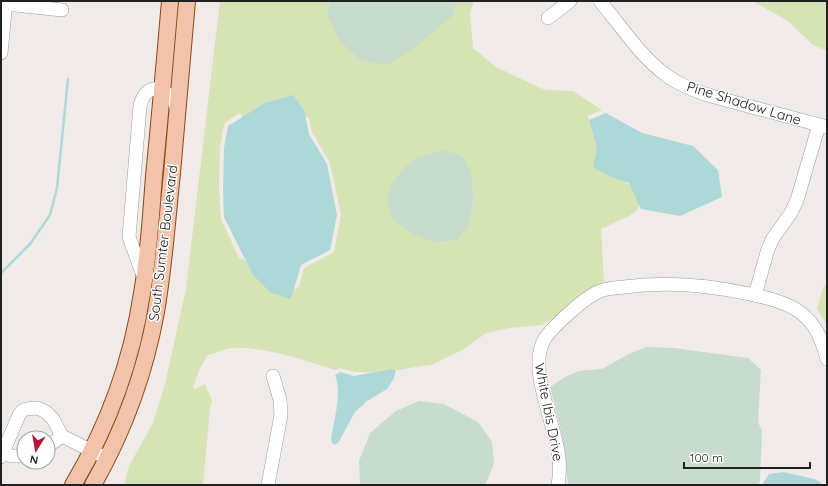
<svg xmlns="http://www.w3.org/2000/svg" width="828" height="486" font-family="Quicksand,sans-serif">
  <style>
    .grass { fill: #d6e3b4; fill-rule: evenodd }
    .wetland { fill: #c7dccd }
    .water { fill: #aed8d8 }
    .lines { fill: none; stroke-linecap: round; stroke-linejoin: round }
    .stream { stroke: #aed8d8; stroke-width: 2.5 }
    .minor-casing { stroke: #9d9d9d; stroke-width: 14 }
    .major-casing { stroke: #8b4712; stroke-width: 18 }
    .minor { stroke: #fff; stroke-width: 13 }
    .major { stroke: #f2c3ab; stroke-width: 16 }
    .labels { text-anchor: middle; stroke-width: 3; stroke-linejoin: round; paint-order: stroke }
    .street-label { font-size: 14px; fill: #202020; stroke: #fff }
  </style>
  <rect width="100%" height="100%" fill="#f0ebe8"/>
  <g class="grass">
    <path d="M 220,1 L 329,1 L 327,15 L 453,15 L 458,1 L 474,1 L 470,13 L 473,48 L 496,67 L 545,90 L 573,91 L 602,110 L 587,116 L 592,123 L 610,177 L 623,181 L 637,188 L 640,206 L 637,208 L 638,210 L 629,216 L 601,229 L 604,283 L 586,298 L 542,325 L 509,328 L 486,333 L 464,349 L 431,365 L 415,367 L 383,373 L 354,372 L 340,368 L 335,370 C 309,361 259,345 232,348 C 224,349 216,353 208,355 L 200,368 L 193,387 L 195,389 L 205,384 L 212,401 L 210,408 L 203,485 L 124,485 L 129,466 L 153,423 L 165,384 L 186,289 ZM 240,113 L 242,117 L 304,115 L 309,118 L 312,132 L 330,163 L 341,214 L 334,252 L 304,268 L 299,287 L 287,293 L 242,258 L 240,260 L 221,219 L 219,191 L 220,147 L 224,125 L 226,122 ZM 471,172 L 474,198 L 469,226 Z"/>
    <path d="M 752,1 L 827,1 L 827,51 L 813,45 L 788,21 Z"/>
    <path d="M 827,282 L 827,326 L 817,308 L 823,288 Z"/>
  </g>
  <g class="wetland">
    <path d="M 329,1 L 458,1 L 453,15 L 413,49 L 387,65 L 360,60 L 340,41 L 327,15 Z"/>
    <path d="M 442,150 L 462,156 L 471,172 L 474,198 L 469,226 L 457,240 L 435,242 L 413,234 L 392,218 L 387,199 L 392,184 L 403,169 L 417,158 Z"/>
    <path d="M 646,347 L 674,348 L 748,358 L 761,370 L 758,422 L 762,431 L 760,481 L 758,485 L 568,485 L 563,439 L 550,387 L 565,377 L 579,371 L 602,369 L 627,355 Z"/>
    <path d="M 419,401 L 444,404 L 478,422 L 492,442 L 494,464 L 485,485 L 360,485 L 359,461 L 370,433 L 396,411 Z"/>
  </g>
  <g class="water">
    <path d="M 293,95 L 304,110 L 309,134 L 327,164 L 337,215 L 330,250 L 301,265 L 292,296 L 289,299 L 270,292 L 253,275 L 224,217 L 223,191 L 224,148 L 228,126 L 265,103 Z"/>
    <path d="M 606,113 L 642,133 L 693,146 L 718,170 L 722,197 L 680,216 L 641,209 L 629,183 L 611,177 L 593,167 L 597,148 L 589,120 Z"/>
    <path d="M 393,369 L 396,372 L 393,380 L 387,389 L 367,401 L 355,412 L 338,443 L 334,445 L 331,441 C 333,421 343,394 335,375 L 340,372 L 354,376 Z"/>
    <path d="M 783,472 L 815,479 L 824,485 L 762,485 L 769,474 Z"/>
  </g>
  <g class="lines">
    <path class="stream" d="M 1,273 L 30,244 L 50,215 L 57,188 L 68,79"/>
    <g class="minor-casing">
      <g id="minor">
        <path d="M 600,1 C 621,26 640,56 666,75 C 679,85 695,91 711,96 L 827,127"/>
        <path d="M 6,4 L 62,10"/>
        <path d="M 548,18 L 570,1"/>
        <path d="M 1,53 L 6,1"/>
        <path d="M 144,278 L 129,237 L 140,106 C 146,79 171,87 177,109"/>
        <path d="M 755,295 L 768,249 L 773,238 L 791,213 L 797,200 L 819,125"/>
        <path d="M 48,446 L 62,436"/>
        <path d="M 1,453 L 12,456 L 24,456"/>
        <path d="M 1,457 L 19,415 L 22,411 L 26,409 L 36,408 L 40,409 L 46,412 L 53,419 L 62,436 L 100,455"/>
        <path d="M 268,485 L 281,415 L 280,400 L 273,376"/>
        <path d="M 558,485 C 560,474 560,463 558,452 C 554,421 528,369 544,340 C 551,328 584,298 598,292 C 606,288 615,288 624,287 C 666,281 709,285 750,294 C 768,298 786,302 801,313 C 817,325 822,341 827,359"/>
      </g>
    </g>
    <g class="major-casing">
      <g id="major">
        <path d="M 73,485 C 108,426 132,360 142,293 C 149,254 151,215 154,176 C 160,117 165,59 170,1"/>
        <path d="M 93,485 C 123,432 145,373 156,312 C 164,266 167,220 172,173 C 177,116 182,58 187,1"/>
      </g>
    </g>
    <use href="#minor" class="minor"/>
    <use href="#major" class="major"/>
  </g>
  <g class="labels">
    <g class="street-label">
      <text transform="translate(744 103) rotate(17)" y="5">Pine Shadow Lane</text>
      <text transform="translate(163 243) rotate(-83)" y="5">South Sumter Boulevard</text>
      <text transform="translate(549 412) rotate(79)" y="5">White Ibis Drive</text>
    </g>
  </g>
  <rect width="828" height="486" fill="none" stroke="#202020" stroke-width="4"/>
  <g transform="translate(36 450) rotate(191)"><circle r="19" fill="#ffffff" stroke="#a6a6a6"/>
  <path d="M0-3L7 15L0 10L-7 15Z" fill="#b9183d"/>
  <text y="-6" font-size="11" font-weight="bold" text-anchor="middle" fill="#202020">N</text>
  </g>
  <path d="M684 462v6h126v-6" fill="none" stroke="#202020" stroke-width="2"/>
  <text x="690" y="462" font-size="12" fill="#202020" stroke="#ffffff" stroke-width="3" paint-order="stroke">100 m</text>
</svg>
